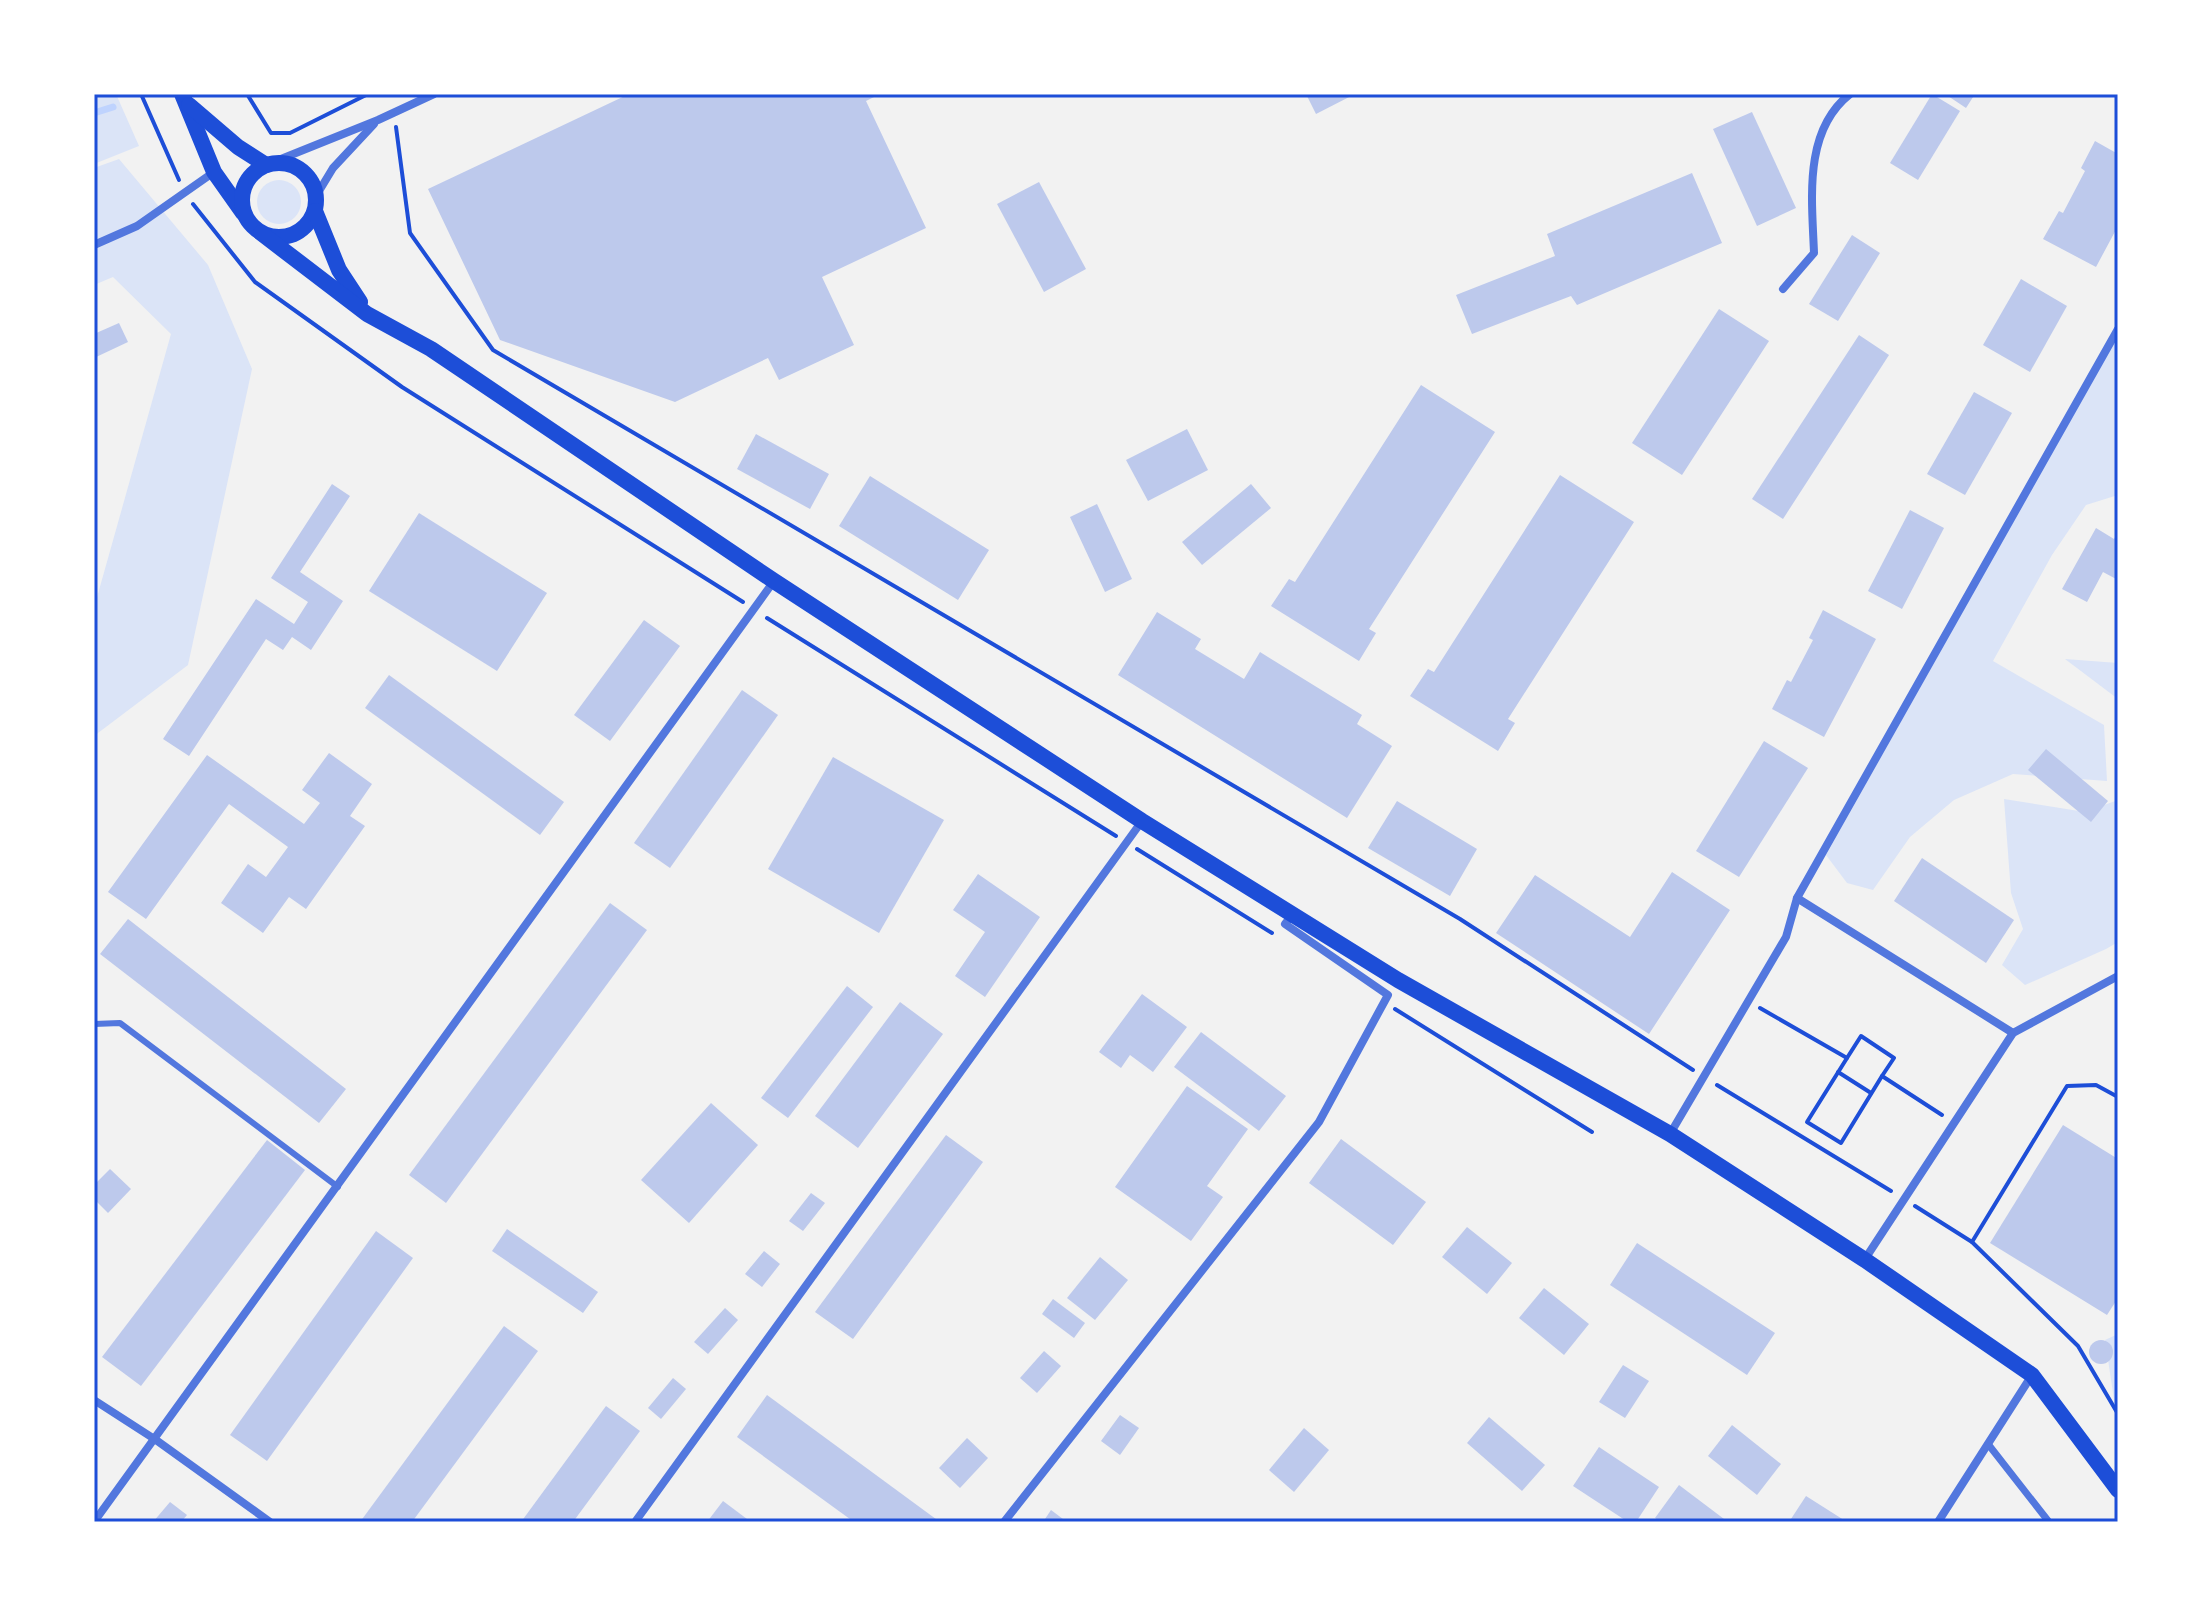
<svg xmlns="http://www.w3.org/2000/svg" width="2212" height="1616" font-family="'Golos Text',sans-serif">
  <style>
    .green { fill: #dbe4f7 }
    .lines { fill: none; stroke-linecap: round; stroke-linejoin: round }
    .stream { stroke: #bfd3fe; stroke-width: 7 }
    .building { fill: #bdc9ec }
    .path { stroke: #1d4ed8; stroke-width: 4 }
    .service { stroke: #5277de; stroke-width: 6 }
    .pedestrian { stroke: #5277de; stroke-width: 7 }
    .minor { stroke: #5277de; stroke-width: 8 }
    .secondary { stroke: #1d4ed8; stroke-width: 16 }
    .neatline { fill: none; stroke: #1d4ed8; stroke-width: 3 }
  </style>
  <rect width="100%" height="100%" fill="#f2f2f2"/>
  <g class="green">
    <path d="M 94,94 L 116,94 L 139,146 L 94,164 Z"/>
    <path d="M 119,159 L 208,265 L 252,369 L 188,665 L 94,736 L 94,608 L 171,334 L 113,277 L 94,285 L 94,168 Z"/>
    <circle cx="279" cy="202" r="22"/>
    <path d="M 2118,335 L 2118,495 L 2086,505 L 2052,555 L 1993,661 L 2104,725 L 2107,781 L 2013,774 L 1954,800 L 1910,837 L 1873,890 L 1847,883 L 1826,855 Z"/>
    <path d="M 2065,659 L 2118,663 L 2118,699 Z"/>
    <path d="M 2004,799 L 2085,812 L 2118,800 L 2118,942 L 2106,949 L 2025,985 L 2002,965 L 2023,929 L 2011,893 Z"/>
    <path d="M 2118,1334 L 2118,1426 L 2105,1340 Z"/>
  </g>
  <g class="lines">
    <path class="stream" d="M 94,113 L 113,107"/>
  </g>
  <g class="building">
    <path d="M 629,94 L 880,94 L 866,101 L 926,228 L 822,277 L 854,345 L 779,380 L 768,358 L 675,402 L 500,340 L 428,189 Z"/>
    <path d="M 1306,94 L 1355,94 L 1316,114 Z"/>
    <path d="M 1932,94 L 1960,111 L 1918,180 L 1890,163 Z"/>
    <path d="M 1945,94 L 1975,94 L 1966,108 Z"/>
    <path d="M 1752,112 L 1796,208 L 1757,226 L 1713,129 Z"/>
    <path d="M 2095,141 L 2118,154 L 2118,226 L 2096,267 L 2043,239 L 2059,211 L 2063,213 L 2085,171 L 2081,168 Z"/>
    <path d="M 1692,173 L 1722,243 L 1577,305 L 1571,296 L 1472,334 L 1456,295 L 1555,256 L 1547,234 Z"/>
    <path d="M 1039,182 L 1086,269 L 1044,292 L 997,204 Z"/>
    <path d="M 1852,235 L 1880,253 L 1838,321 L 1809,304 Z"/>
    <path d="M 2021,279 L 2067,306 L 2030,372 L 1983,345 Z"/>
    <path d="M 1719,309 L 1769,341 L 1682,475 L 1632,443 Z"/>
    <path d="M 119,323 L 128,342 L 94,358 L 94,334 Z"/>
    <path d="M 1859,335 L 1889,355 L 1783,519 L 1752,499 Z"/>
    <path d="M 1421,385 L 1495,432 L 1369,629 L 1376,633 L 1359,661 L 1271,606 L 1289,579 L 1295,582 Z"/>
    <path d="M 1974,392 L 2012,413 L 1965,495 L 1927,474 Z"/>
    <path d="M 1187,429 L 1208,470 L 1148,501 L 1126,460 Z"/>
    <path d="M 756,434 L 829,474 L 810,509 L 737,469 Z"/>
    <path d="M 1560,475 L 1634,522 L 1508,719 L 1515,723 L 1498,751 L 1410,696 L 1428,669 L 1434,672 Z"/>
    <path d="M 870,476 L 989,550 L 958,600 L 839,526 Z"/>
    <path d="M 332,484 L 350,496 L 300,572 L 343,601 L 311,650 L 292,637 L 283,650 L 266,639 L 189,756 L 163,739 L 256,599 L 294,624 L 308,602 L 271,578 Z"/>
    <path d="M 1251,484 L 1271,508 L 1202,565 L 1182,542 Z"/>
    <path d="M 1097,504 L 1132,579 L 1105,592 L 1070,517 Z"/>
    <path d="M 1910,510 L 1944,528 L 1902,609 L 1868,591 Z"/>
    <path d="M 419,513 L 547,593 L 497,671 L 369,591 Z"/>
    <path d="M 2096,528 L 2114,539 L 2118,532 L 2118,580 L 2103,572 L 2087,602 L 2062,589 Z"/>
    <path d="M 1823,610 L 1876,639 L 1824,737 L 1772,709 L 1787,680 L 1791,682 L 1813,640 L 1809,638 Z"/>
    <path d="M 1157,612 L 1201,639 L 1195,649 L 1244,679 L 1260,652 L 1362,715 L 1357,724 L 1392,746 L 1347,818 L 1118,675 Z"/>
    <path d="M 644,620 L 680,646 L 610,741 L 574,715 Z"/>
    <path d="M 389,675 L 564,802 L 540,835 L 365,708 Z"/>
    <path d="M 742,690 L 778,715 L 670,868 L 634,843 Z"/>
    <path d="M 1764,741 L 1808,768 L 1739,877 L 1696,851 Z"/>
    <path d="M 2046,749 L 2108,801 L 2091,822 L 2028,770 Z"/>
    <path d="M 329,753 L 372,784 L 350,816 L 365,826 L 306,909 L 289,897 L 263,933 L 221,903 L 248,864 L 266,877 L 288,847 L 229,804 L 146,919 L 108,892 L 207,755 L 304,824 L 320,803 L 302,790 Z"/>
    <path d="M 833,757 L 944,820 L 879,933 L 768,869 Z"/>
    <path d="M 1397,801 L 1477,849 L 1450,896 L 1368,848 Z"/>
    <path d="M 1922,858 L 2014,920 L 1986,963 L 1894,901 Z"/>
    <path d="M 1672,872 L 1730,910 L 1649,1034 L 1496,933 L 1535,875 L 1630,937 Z"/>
    <path d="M 978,874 L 1040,917 L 985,997 L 955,976 L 985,932 L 953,910 Z"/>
    <path d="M 610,903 L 647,930 L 446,1203 L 409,1175 Z"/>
    <path d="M 128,919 L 346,1089 L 319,1123 L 100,954 Z"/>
    <path d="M 847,986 L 873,1007 L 788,1118 L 761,1098 Z"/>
    <path d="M 1142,994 L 1187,1027 L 1153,1072 L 1130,1055 L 1121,1068 L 1099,1052 Z"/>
    <path d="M 900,1002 L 943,1034 L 858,1148 L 815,1116 Z"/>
    <path d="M 1201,1032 L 1286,1096 L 1259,1131 L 1174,1067 Z"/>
    <path d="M 1187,1086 L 1248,1129 L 1207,1186 L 1223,1197 L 1191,1241 L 1115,1187 Z"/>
    <path d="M 711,1103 L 758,1145 L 689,1223 L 641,1180 Z"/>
    <path d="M 2063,1125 L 2118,1159 L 2118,1298 L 2107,1315 L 1990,1243 Z"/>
    <path d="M 946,1135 L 983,1162 L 853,1339 L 815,1312 Z"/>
    <path d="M 1341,1139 L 1426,1202 L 1393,1245 L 1309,1183 Z"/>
    <path d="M 267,1140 L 305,1170 L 141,1386 L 102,1357 Z"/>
    <path d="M 110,1169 L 131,1189 L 108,1213 L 94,1199 L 94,1185 Z"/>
    <path d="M 811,1193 L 825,1203 L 803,1231 L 789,1221 Z"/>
    <path d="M 1467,1227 L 1512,1263 L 1487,1294 L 1442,1257 Z"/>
    <path d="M 507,1229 L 598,1292 L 583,1313 L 492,1251 Z"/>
    <path d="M 376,1231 L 413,1258 L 267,1461 L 230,1435 Z"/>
    <path d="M 1637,1243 L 1775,1333 L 1747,1375 L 1610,1285 Z"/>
    <path d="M 764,1251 L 780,1264 L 762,1287 L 745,1274 Z"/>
    <path d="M 1100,1257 L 1128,1280 L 1095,1320 L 1067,1298 Z"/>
    <path d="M 1544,1288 L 1589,1324 L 1564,1355 L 1519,1318 Z"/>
    <path d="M 1053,1299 L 1085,1323 L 1074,1338 L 1042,1314 Z"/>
    <path d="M 725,1308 L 738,1320 L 708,1354 L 694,1342 Z"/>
    <path d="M 504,1326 L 538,1351 L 412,1522 L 360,1522 Z"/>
    <circle cx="2101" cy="1352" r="12"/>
    <path d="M 1044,1351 L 1061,1366 L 1037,1393 L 1020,1378 Z"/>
    <path d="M 1623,1365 L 1649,1381 L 1625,1418 L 1599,1402 Z"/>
    <path d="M 673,1378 L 686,1389 L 661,1419 L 648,1408 Z"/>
    <path d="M 767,1395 L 940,1522 L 854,1522 L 737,1437 Z"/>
    <path d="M 606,1406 L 640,1431 L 573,1522 L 521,1522 Z"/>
    <path d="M 1120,1415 L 1139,1428 L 1120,1455 L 1101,1441 Z"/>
    <path d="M 1489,1417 L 1545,1465 L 1522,1491 L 1467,1443 Z"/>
    <path d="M 1732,1425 L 1781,1464 L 1757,1495 L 1708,1456 Z"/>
    <path d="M 1304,1428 L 1329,1450 L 1294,1492 L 1269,1470 Z"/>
    <path d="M 967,1438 L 988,1458 L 960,1488 L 939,1468 Z"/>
    <path d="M 1599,1447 L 1659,1487 L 1636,1522 L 1628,1522 L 1573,1486 Z"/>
    <path d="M 1679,1485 L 1728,1522 L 1661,1522 L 1655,1518 Z"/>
    <path d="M 1806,1496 L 1847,1522 L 1789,1522 Z"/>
    <path d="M 723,1501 L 751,1522 L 707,1522 Z"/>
    <path d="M 170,1502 L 187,1515 L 181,1522 L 153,1522 Z"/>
    <path d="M 1051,1510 L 1067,1522 L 1043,1522 Z"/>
  </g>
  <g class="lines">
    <g class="path">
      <path d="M 141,94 L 179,180"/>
      <path d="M 247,94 L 271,133 L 290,133 L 368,94"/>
      <path d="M 396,127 L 410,233 L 493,350 L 1460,919 L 1693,1070"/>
      <path d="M 193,204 L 255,282 L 402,387 L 743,602"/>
      <path d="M 767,618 L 1116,836"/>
      <path d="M 1137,849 L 1272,933"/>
      <path d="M 1760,1008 L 1847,1058 L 1861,1036 L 1894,1058 L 1882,1076 L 1942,1115"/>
      <path d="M 1395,1009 L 1592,1132"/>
      <path d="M 1847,1058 L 1807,1122 L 1841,1143 L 1882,1076"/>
      <path d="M 1838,1072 L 1871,1093"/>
      <path d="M 1717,1085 L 1891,1191"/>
      <path d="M 1915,1206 L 1972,1242 L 2078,1346 L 2118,1414"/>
      <path d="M 1972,1242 L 2067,1086 L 2096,1085 L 2118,1097"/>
    </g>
    <path class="service" d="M 94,1024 L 120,1023 L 338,1187"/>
    <path class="pedestrian" d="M 1988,1444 L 2049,1522"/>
    <g class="minor">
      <path d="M 266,165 L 378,120 L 434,94"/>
      <path d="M 316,196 L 333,168 L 374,124"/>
      <path d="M 94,245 L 137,226 L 214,172"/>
      <path d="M 1783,289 L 1814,253 C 1812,199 1803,131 1850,94"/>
      <path d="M 1797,898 L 2013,1033"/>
      <path d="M 1670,1134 L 1786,937 L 1797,898 L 2118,329"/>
      <path d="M 1865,1259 L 2013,1033 L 2118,976"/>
      <path d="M 94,1400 L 156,1440 L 270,1522"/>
      <path d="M 94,1522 L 774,581"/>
      <path d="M 635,1522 L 1142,821"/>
      <path d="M 1004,1522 L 1319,1122 L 1388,995 L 1285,924 L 1292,915"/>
      <path d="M 1938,1522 L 2032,1375"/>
    </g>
    <g class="secondary">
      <path d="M 182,94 L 214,172 L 243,213"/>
      <path d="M 189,105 L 238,147 L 266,165"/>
      <circle cx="279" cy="200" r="37"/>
      <path d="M 315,211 L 339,270 L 360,302"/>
      <path d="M 261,233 L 367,314 L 431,349 L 774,581 L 1142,821 L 1398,980 L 1670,1134 L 1865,1260 L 2032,1375 L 2118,1490"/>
    </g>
  </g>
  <rect width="2212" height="1616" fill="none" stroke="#ffffff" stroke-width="192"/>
  <rect x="96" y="96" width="2020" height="1424" class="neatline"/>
</svg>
